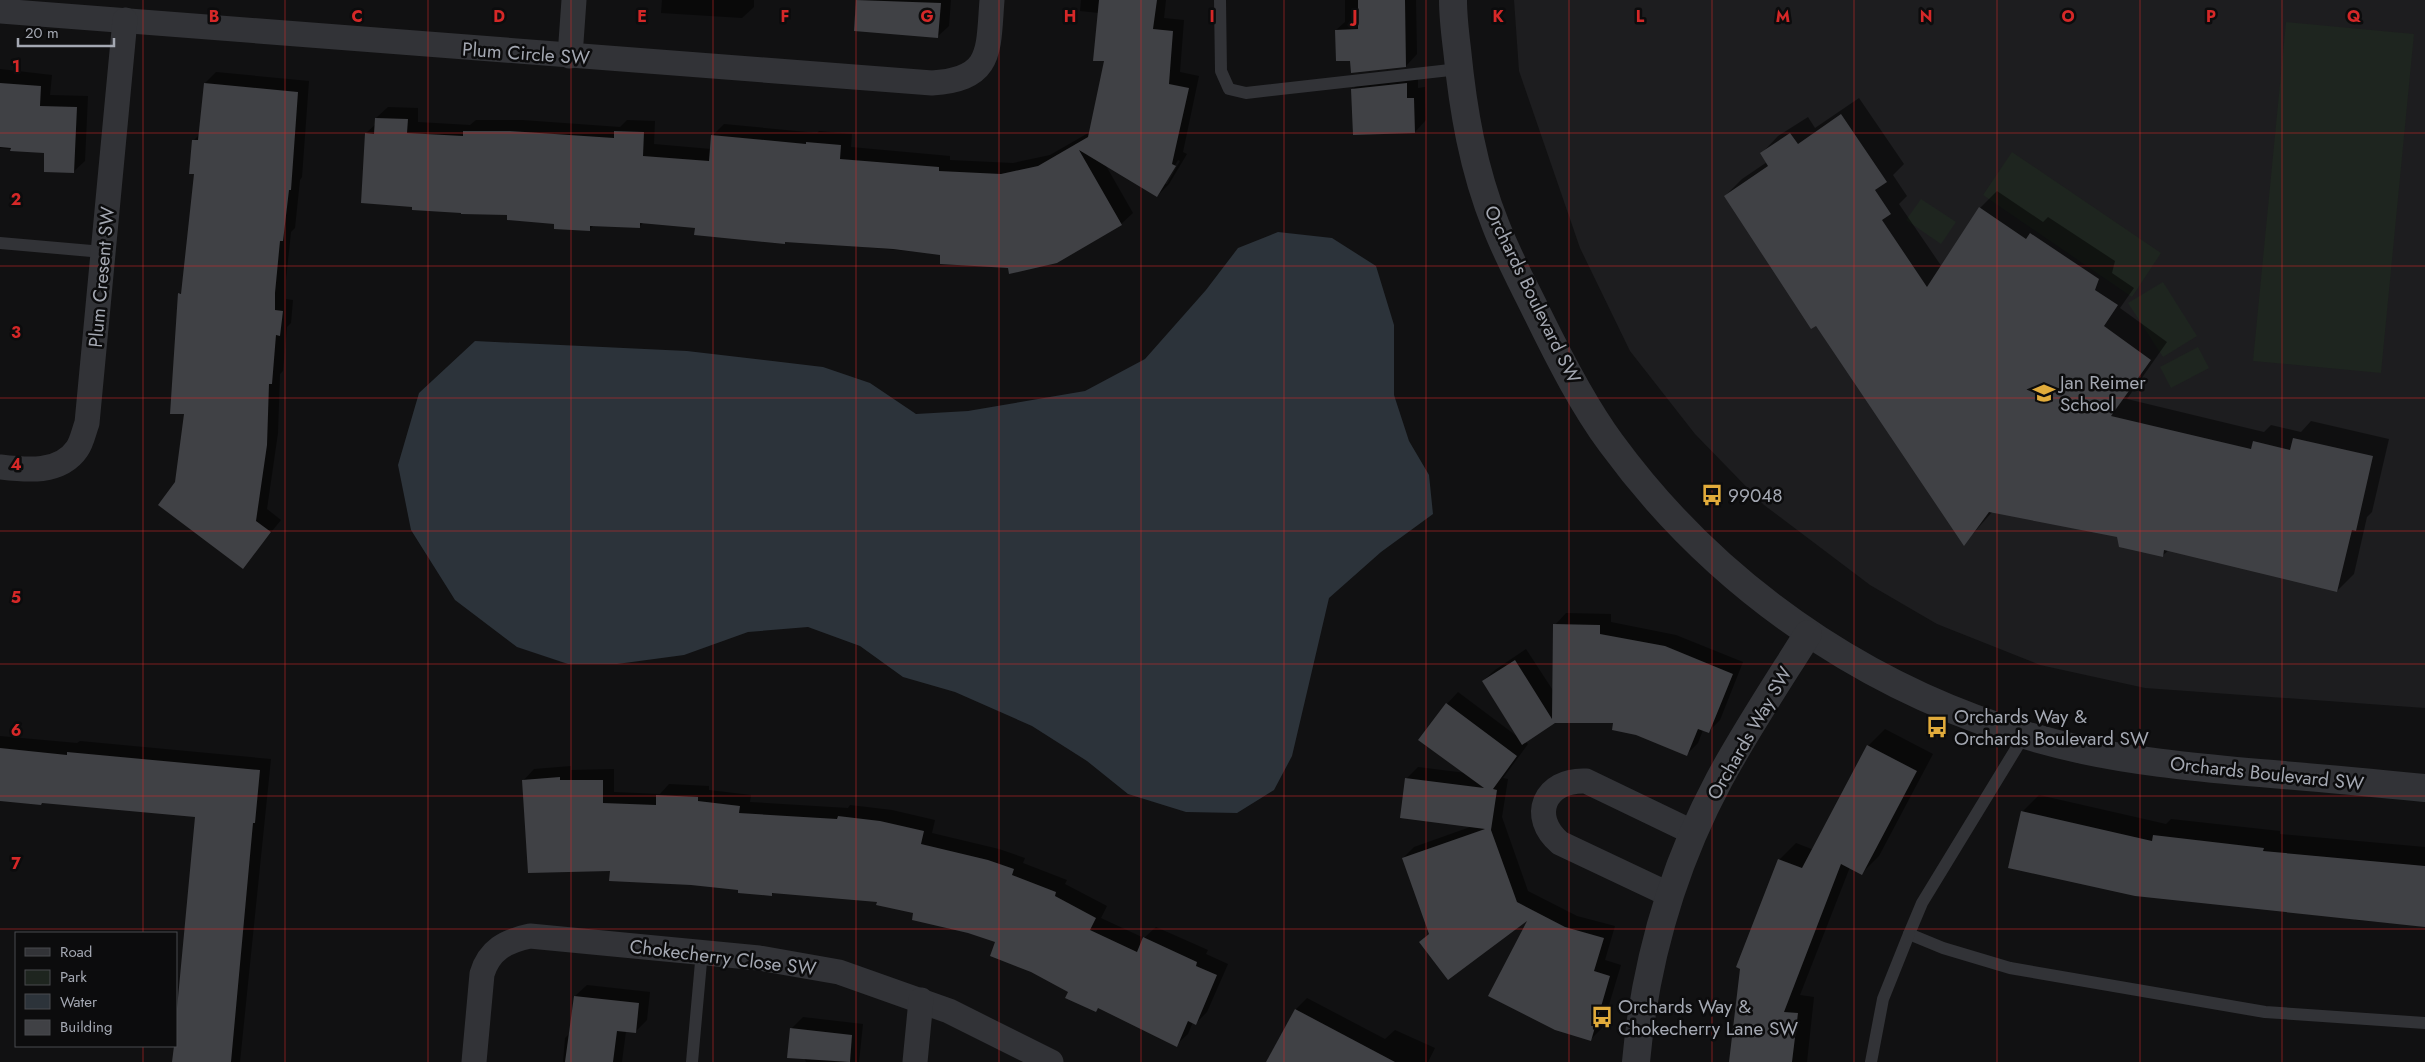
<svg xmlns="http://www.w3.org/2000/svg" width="2425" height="1062" font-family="Jost,sans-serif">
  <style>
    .built { fill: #1d1d1f }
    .green { fill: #1e251f }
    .water { fill: #2c333a }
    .shadow { fill: #0007; fill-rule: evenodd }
    .building { fill: #404145 }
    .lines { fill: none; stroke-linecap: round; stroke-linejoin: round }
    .service { stroke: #323337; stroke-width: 12 }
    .minor { stroke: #323337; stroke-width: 25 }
    .tertiary { stroke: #323337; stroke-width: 28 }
    .grid { fill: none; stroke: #d62828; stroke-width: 1; stroke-opacity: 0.55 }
    .labels { text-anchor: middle; stroke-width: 5; stroke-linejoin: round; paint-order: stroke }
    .street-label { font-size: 19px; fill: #a4a8b2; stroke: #0c0c0d }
    .poi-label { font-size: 19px; fill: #a4a8b2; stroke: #0c0c0d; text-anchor: start }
    .grid-label { font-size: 16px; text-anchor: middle; font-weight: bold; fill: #d62828; stroke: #0c0c0d; stroke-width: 5; stroke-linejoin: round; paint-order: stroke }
  </style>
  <rect width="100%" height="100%" fill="#111112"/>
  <path class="built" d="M 1514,0 L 2425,0 L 2425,708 L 2145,688 L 2040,665 L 1937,624 L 1870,585 L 1764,505 L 1695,434 L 1630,351 L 1580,248 L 1519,71 Z"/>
  <g class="green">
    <path d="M 2286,22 L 2414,34 L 2381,373 L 2253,361 Z"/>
    <path d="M 2012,152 L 2161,253 L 2132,297 L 1983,195 Z"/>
    <path d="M 1921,199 L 1956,222 L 1941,244 L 1906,220 Z"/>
    <path d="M 2163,282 L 2197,336 L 2163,357 L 2128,303 Z"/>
    <path d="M 2198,347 L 2209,368 L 2171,388 L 2160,367 Z"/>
  </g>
  <path class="water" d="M 1278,232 L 1332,238 L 1376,266 L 1394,325 L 1394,395 L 1409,441 L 1429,475 L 1433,514 L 1381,552 L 1329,598 L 1292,756 L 1274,790 L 1237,813 L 1186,812 L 1128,794 L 1087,761 L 1032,726 L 955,692 L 903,677 L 860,646 L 808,627 L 748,632 L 684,655 L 617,664 L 568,664 L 517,647 L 455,600 L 411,530 L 398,465 L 419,393 L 475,341 L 687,351 L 823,367 L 870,383 L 916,414 L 968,411 L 1085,391 L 1145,359 L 1206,290 L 1238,248 Z"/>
  <g class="shadow">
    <path d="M 662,0 L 754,0 L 754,7 L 742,18 L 661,13 Z"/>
    <path d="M 858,0 L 951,0 L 949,26 L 937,37 L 855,30 Z"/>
    <path d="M 1081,0 L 1166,0 L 1164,18 L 1184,20 L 1180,72 L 1199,76 L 1183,152 L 1187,154 L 1169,184 L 1157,196 L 1105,164 L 1133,213 L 1121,224 L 1009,267 L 941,254 L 787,240 L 784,243 L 696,227 L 644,222 L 639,227 L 594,225 L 589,230 L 509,214 L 366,133 L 376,124 L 376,118 L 388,107 L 418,108 L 418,122 L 470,125 L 476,120 L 522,120 L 620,127 L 627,120 L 655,121 L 654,144 L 711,149 L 712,136 L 724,124 L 817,133 L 819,131 L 852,134 L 851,147 L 950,156 L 950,160 L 1013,163 L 1050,155 L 1090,132 L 1105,60 L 1099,13 L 1080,11 ZM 1178,160 L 1180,161 L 1167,184 L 1164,184 Z"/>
    <path d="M 1345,0 L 1416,0 L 1417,54 L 1406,66 L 1351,60 L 1336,30 L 1345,22 Z"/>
    <path d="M 0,69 L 52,75 L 50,95 L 88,96 L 85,161 L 73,172 L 46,152 L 0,148 Z"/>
    <path d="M 216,72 L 309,81 L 302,177 L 300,180 L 295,228 L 291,232 L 286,280 L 286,299 L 293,300 L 291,323 L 287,327 L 283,371 L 280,374 L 278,433 L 267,509 L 281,520 L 242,568 L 176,483 L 185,413 L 180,294 L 182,291 L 196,173 L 194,140 L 200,134 L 205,83 Z"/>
    <path d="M 1418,72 L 1418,88 L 1425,87 L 1426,120 L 1415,132 L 1352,90 L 1364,78 Z"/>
    <path d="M 1859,98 L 1904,164 L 1893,175 L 1907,196 L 1899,204 L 1942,267 L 1980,208 L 1997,191 L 2043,222 L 2048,217 L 2115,261 L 2112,273 L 2134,288 L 2120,308 L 2167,342 L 2127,399 L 2264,432 L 2271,425 L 2301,432 L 2311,421 L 2389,439 L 2372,512 L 2367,517 L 2354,574 L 2337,591 L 2169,550 L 2162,556 L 2118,536 L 1993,511 L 1964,544 L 1816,324 L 1725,196 L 1742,179 L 1767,162 L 1762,153 L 1778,136 L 1808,117 L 1815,128 Z"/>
    <path d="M 1566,613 L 1611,614 L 1611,622 L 1676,635 L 1743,662 L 1720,720 L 1708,732 L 1703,730 L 1698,743 L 1687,754 L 1615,722 L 1555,722 L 1525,741 L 1528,744 L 1503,778 L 1508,779 L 1502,817 L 1528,891 L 1577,916 L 1615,926 L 1605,960 L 1621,965 L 1602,1028 L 1590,1040 L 1531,917 L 1421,942 L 1430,933 L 1403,858 L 1414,847 L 1473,826 L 1406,779 L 1418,767 L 1466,773 L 1447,704 L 1458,692 L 1518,737 L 1483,681 L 1495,670 L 1526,649 L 1554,692 L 1555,625 Z"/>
    <path d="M 1885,729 L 1933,754 L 1879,856 L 1862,873 L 1850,867 L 1800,995 L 1814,997 L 1807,1062 L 1730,1062 L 1779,860 L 1796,843 L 1814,850 L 1868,746 Z"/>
    <path d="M 0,736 L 77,743 L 80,741 L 271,759 L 240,1062 L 174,1062 L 197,816 L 0,798 Z"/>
    <path d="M 571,766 L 571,770 L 614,769 L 614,792 L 660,794 L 669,784 L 709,786 L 709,790 L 751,795 L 750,802 L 848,808 L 850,805 L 892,810 L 935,820 L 932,833 L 999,849 L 1025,858 L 1023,863 L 1067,880 L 1065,884 L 1107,906 L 1101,918 L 1144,938 L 1156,927 L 1208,950 L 1206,954 L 1228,964 L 1207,1012 L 1196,1023 L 1193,1022 L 1188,1034 L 1176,1045 L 1099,1007 L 1095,1011 L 997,941 L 915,912 L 878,901 L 775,892 L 772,894 L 611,870 L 523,781 L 534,769 Z"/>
    <path d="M 2039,795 L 2166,824 L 2171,819 L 2280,831 L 2280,834 L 2425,847 L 2425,926 L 2355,920 L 2356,917 L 2022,812 Z"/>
    <path d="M 587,985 L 650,992 L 647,1020 L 635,1032 L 626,1031 L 622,1062 L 563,1062 L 565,1038 L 570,1033 L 575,996 Z"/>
    <path d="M 1307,998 L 1385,1039 L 1395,1030 L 1435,1048 L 1428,1062 L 1268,1061 L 1296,1009 Z"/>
    <path d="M 803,1017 L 863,1024 L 859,1062 L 806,1062 L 791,1029 Z"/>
  </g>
  <g class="building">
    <path d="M 856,0 L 941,3 L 938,38 L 854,31 Z"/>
    <path d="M 1099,0 L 1157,0 L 1153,29 L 1173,31 L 1169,84 L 1189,88 L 1172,164 L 1176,166 L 1157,197 L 1079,150 L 1122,225 L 1057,263 L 1009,274 L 1008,268 L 940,264 L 940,255 L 893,249 L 785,242 L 785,244 L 694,235 L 695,228 L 640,223 L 640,228 L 590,226 L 590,231 L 554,229 L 554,224 L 507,220 L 507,215 L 461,214 L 461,213 L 412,210 L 412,207 L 361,203 L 365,133 L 374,134 L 375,118 L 408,119 L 407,133 L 463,136 L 463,131 L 510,131 L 614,138 L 614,131 L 644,132 L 643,156 L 709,161 L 711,135 L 806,144 L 806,142 L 841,145 L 840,159 L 939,167 L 939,171 L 1001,174 L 1038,166 L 1088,137 L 1104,61 L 1093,61 Z"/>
    <path d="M 1358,0 L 1405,0 L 1406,67 L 1351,73 L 1350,61 L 1336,61 L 1335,30 L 1358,29 Z"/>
    <path d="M 0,83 L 41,86 L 40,106 L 77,107 L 74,173 L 44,172 L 44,153 L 10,151 L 11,148 L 0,147 Z"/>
    <path d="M 204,83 L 298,92 L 291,190 L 289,190 L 283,241 L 280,241 L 275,293 L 275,310 L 283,311 L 280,336 L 276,335 L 272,384 L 269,384 L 267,445 L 256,521 L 271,532 L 243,569 L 158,505 L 175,482 L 184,414 L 170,414 L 178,293 L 181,294 L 194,174 L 189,174 L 192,140 L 198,140 Z"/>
    <path d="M 1407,83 L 1407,98 L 1414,98 L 1415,133 L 1353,135 L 1351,89 Z"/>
    <path d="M 1841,114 L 1887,182 L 1875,190 L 1891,214 L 1882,220 L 1927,287 L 1979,207 L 2026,239 L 2030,233 L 2099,279 L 2095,290 L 2118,305 L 2104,326 L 2151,360 L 2111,416 L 2251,449 L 2253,441 L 2290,450 L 2293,438 L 2373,456 L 2356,531 L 2352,530 L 2337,592 L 2164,550 L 2163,557 L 2119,547 L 2117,537 L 1989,512 L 1964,546 L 1816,326 L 1811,329 L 1724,196 L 1768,166 L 1760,153 L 1790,133 L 1798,144 Z"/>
    <path d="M 1553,624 L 1600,625 L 1600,634 L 1665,646 L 1733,674 L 1709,733 L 1698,729 L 1687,756 L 1636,735 L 1612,730 L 1613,723 L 1555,723 L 1522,745 L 1482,681 L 1515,660 L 1552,719 Z"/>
    <path d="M 1446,703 L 1517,756 L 1493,789 L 1497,790 L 1491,830 L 1517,902 L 1565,927 L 1604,938 L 1594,971 L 1610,976 L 1591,1041 L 1555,1030 L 1488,996 L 1527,921 L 1448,980 L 1419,942 L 1429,934 L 1402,858 L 1485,829 L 1400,818 L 1405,778 L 1484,788 L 1418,740 Z"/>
    <path d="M 1867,745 L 1917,771 L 1862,875 L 1841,864 L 1784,1012 L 1798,1013 L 1792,1062 L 1729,1062 L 1740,969 L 1736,967 L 1778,859 L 1802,868 Z"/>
    <path d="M 0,748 L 67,755 L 67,752 L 260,770 L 255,823 L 253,823 L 231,1062 L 172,1062 L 174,1046 L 176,1046 L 176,1019 L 195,817 L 42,803 L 41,805 L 0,801 Z"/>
    <path d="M 560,777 L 560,780 L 603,780 L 603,803 L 656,805 L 656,795 L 698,797 L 698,801 L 740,806 L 739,813 L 837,819 L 838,816 L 880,821 L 924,831 L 921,844 L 988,860 L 1014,869 L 1012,875 L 1056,892 L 1055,896 L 1096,918 L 1090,930 L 1137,952 L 1143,937 L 1197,962 L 1196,966 L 1217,975 L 1196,1025 L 1188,1021 L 1177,1047 L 1098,1008 L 1096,1012 L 1065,998 L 1068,992 L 1031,972 L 990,956 L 995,942 L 968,933 L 912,920 L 913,913 L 876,905 L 877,902 L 772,893 L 772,896 L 738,893 L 738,890 L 691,885 L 609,881 L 610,871 L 528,873 L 522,780 Z"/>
    <path d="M 2021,811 L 2152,841 L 2153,835 L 2264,848 L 2263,851 L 2425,866 L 2425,927 L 2135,896 L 2008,868 Z"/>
    <path d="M 574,996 L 639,1003 L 636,1033 L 617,1031 L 613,1062 L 565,1062 Z"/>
    <path d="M 1295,1009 L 1395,1062 L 1266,1062 Z"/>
    <path d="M 790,1028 L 852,1035 L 850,1062 L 787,1058 Z"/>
  </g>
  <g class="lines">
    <g class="service">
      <path d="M 1220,0 L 1221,71 L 1229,89 L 1246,93 L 1459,69"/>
      <path d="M 0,243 L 103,252"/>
      <path d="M 2025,734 L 1922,903 L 1909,934 L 1943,948 L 2010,968 L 2265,1012 L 2425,1023"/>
      <path d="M 692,1062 L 702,951"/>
      <path d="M 1871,1062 L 1883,999 L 1909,934"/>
    </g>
    <g class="minor">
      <path d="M 0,11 L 932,83 C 993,79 988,51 992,0"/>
      <path d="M 570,56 L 574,0"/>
      <path d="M 0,467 C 26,470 60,474 77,449 C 82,442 84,431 87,423 L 125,20"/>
      <path d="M 1670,895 L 1560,843 C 1529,817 1544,779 1586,781 L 1694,833"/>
      <path d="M 474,1062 L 482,974 C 489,950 506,941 530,936 L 759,958 L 839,972 L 949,1011 L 1051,1062"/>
      <path d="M 915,1062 L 921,1000"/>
    </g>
    <g class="tertiary">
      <path d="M 1453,0 C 1453,16 1455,33 1457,49 C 1463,110 1473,169 1496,226 C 1508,257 1524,286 1538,315 C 1559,358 1583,405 1611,443 C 1725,599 1894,709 2083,750 C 2134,761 2185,766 2236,771 C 2299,776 2362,782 2425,788"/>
      <path d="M 1636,1062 C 1645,963 1672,868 1719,780 C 1746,730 1778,682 1808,634"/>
    </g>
  </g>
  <path class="grid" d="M 143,0 L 143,933M 285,0 L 285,1062M 428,0 L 428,1062M 571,0 L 571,1062M 713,0 L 713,1062M 856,0 L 856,1062M 999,0 L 999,1062M 1141,0 L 1141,1062M 1284,0 L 1284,1062M 1426,0 L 1426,1062M 1569,0 L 1569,1062M 1712,0 L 1712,1062M 1854,0 L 1854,1062M 1997,0 L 1997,1062M 2140,0 L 2140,1062M 2282,0 L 2282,1062M 0,133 L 2425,133M 0,266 L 2425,266M 0,398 L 2425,398M 0,531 L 2425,531M 0,664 L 2425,664M 0,796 L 2425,796M 0,929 L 2425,929M 143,1046 L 143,1062"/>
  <defs>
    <g id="school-bare" transform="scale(1.725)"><path d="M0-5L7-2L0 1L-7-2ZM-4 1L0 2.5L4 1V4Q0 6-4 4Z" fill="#e1ab3b" stroke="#0c0c0d" stroke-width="2.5" paint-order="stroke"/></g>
    <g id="bus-bare" transform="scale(1.725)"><path d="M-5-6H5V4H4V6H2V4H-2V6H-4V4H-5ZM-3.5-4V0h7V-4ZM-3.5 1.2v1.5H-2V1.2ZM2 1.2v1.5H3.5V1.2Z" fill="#e1ab3b" stroke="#0c0c0d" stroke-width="2.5" paint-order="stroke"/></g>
  </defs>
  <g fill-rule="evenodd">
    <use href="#school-bare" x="2044" y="393"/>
    <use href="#bus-bare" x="1712" y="495"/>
    <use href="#bus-bare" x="1937" y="727"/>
    <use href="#bus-bare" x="1602" y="1017"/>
  </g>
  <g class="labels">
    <g class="street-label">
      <text transform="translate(526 53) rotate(4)" y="7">Plum Circle SW</text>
      <text transform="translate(101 277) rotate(-85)" y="7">Plum Cresent SW</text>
      <text transform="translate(1533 294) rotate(64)" y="7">Orchards Boulevard SW</text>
      <text transform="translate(1749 733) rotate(-60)" y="7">Orchards Way SW</text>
      <text transform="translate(2267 773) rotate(6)" y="7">Orchards Boulevard SW</text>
      <text transform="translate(723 957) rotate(7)" y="7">Chokecherry Close SW</text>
    </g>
    <g class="poi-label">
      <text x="2060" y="389">Jan Reimer<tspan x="2060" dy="22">School</tspan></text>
      <text x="1728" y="502">99048</text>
      <text x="1954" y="723">Orchards Way &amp;<tspan x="1954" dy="22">Orchards Boulevard SW</tspan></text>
      <text x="1618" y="1013">Orchards Way &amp;<tspan x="1618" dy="22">Chokecherry Lane SW</tspan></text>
    </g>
  </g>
  <g class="grid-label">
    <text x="214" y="22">B</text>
    <text x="357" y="22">C</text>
    <text x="499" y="22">D</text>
    <text x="642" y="22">E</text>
    <text x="785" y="22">F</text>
    <text x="927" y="22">G</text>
    <text x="1070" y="22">H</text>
    <text x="1212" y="22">I</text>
    <text x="1355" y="22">J</text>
    <text x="1498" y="22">K</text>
    <text x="1640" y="22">L</text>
    <text x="1783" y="22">M</text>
    <text x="1926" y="22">N</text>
    <text x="2068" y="22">O</text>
    <text x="2211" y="22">P</text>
    <text x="2354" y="22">Q</text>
    <text x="16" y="72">1</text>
    <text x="16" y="205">2</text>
    <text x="16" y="338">3</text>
    <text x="16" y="470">4</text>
    <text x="16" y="603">5</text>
    <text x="16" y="736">6</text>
    <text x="16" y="869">7</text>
  </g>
  <rect x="15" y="932" width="162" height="115" fill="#0c0c0d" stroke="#494a4f"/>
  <rect x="25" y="948" width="25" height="8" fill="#323337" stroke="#494a4f"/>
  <text x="60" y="957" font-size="15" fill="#a4a8b2">Road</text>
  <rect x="25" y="970" width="25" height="15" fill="#1e251f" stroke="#494a4f"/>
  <text x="60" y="982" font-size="15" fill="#a4a8b2">Park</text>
  <rect x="25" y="994" width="25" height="15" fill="#2c333a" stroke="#494a4f"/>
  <text x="60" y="1007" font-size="15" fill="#a4a8b2">Water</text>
  <rect x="25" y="1020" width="25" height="15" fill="#404145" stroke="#494a4f"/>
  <text x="60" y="1032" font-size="15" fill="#a4a8b2">Building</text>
  <path d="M18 38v8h96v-8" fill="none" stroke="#a4a8b2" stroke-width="2.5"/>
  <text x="25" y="38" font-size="15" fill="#a4a8b2" stroke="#0c0c0d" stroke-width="4" paint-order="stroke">20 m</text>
</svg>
